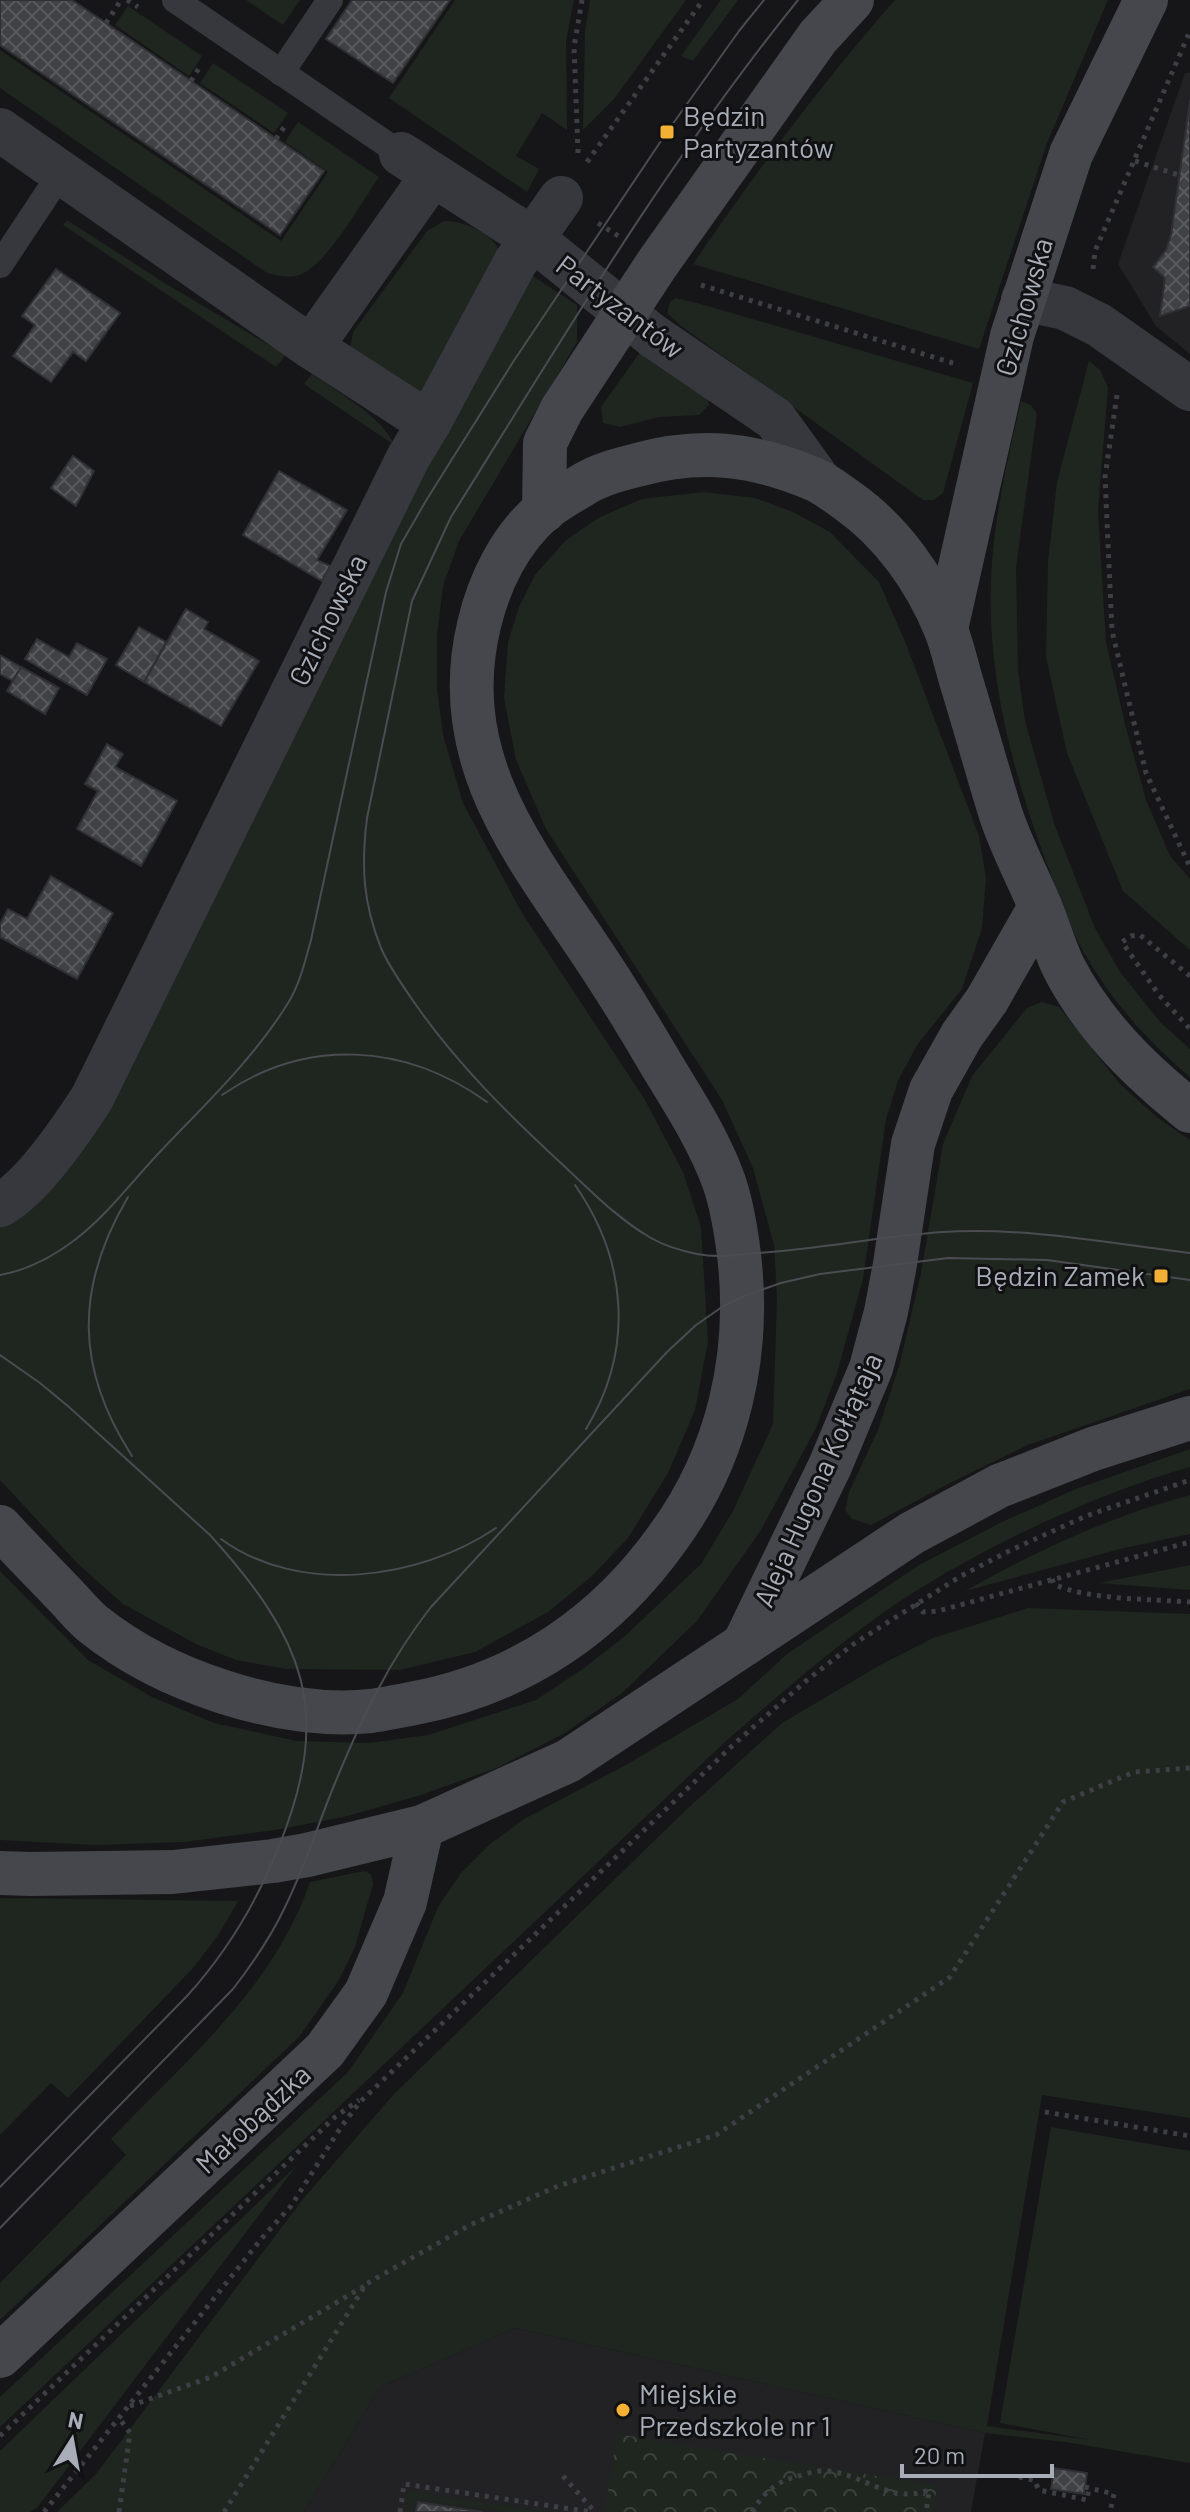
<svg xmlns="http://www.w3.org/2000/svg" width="1190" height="2512" font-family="Barlow,sans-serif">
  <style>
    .built { fill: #222225 }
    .grass { fill: #1e261f }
    .forest { fill: url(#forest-crowns) }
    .building { fill: url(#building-cross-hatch); stroke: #303034; stroke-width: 2 }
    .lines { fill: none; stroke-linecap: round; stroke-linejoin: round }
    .path { stroke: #3d3f44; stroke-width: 5; stroke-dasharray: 4 6; stroke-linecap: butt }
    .lane { stroke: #37383d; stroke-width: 26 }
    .street { stroke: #37383d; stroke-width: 44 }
    .secondary { stroke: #45474d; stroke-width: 44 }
    .tram { stroke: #4a4c52; stroke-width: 2 }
    .poi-dot { fill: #f2b134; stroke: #111113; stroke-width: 3 }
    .labels { text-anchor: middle; stroke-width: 6; stroke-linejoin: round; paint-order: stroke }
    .poi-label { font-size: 28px; fill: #a8adb8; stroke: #111113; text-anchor: start }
    .street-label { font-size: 28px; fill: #a8adb8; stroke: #111113 }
  </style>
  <defs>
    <pattern id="forest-crowns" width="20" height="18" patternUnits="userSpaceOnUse" patternTransform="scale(2)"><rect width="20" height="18" fill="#1e261f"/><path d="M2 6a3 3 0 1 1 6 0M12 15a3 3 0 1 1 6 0" fill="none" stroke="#3c433d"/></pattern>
    <pattern id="building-cross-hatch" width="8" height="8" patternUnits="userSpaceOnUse" patternTransform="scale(2)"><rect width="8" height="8" fill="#404145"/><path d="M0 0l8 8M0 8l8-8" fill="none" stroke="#595a5e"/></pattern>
  </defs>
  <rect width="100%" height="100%" fill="#161618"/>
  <g class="built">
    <path d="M 1185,73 L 1190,73 L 1190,354 L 1156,326 L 1118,264 Z"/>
    <path d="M 515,2328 L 985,2433 L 971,2512 L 304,2512 L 380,2387 Z"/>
  </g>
  <g class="grass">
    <path d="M 246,0 L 300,0 L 283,25 Z"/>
    <path d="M 455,0 L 574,0 L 566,41 L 567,130 L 542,113 L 516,156 L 539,169 L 527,192 L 389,98 Z"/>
    <path d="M 590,0 L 686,0 L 614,99 L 583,130 L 585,31 Z"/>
    <path d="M 721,0 L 738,0 L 693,61 L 681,56 Z"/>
    <path d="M 895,0 L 1108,0 L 1047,143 L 979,349 L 693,264 C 756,172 821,84 895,0 Z"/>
    <path d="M 128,6 L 202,56 L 189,76 L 115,25 Z"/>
    <path d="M 0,50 L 281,241 L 328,172 L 285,142 L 298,122 L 379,177 C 363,200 325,268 299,275 C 290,278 276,276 267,273 L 0,88 Z"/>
    <path d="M 213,63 L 288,113 L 274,133 L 200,83 Z"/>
    <path d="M 67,220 L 163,282 L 286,355 L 276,367 L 63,225 Z"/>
    <path d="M 444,221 C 465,221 493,233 501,254 L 429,399 L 350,349 L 353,332 L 427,231 Z"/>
    <path d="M 525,271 L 577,305 L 577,342 L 459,541 L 443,586 L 437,636 L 437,688 L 443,735 L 463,803 L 522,913 L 645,1100 L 683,1172 L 701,1227 L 708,1342 L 695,1410 L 668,1473 L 628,1538 L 591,1577 L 548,1612 L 475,1652 L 400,1670 L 286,1669 L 236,1660 L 196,1644 L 123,1604 L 78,1564 L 0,1480 L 0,1218 L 26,1201 Z"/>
    <path d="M 675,298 L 697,303 L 973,383 L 943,493 L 934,500 L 923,500 L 681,326 L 667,313 L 670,302 Z"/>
    <path d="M 643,348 L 706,393 L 709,405 L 699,415 L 659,417 L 620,427 L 603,423 L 601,407 Z"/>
    <path d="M 1089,361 L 1100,370 L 1108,387 L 1098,511 L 1106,642 L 1125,724 L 1146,800 L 1170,856 L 1190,879 L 1190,950 L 1123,891 L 1067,753 L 1046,657 L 1048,562 L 1057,482 Z"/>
    <path d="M 312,374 C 337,392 383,417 394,445 L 304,384 Z"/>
    <path d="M 1021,401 L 1031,405 L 1037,414 L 1016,567 L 1018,670 L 1025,721 L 1055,826 L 1095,928 L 1120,972 L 1161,1023 L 1190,1049 L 1190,1077 C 1148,1042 1112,1001 1084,953 C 1069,926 1058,893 1047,864 C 1011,768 984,666 992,562 C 996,507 1009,454 1021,401 Z"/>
    <path d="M 703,492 L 755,498 L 793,512 L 830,532 L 879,582 L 906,644 L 979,836 L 986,878 L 982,928 L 962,989 L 917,1045 L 898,1081 L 886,1119 L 863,1279 L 837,1373 L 816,1428 L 761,1530 L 697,1621 L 622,1693 L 565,1733 L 499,1767 L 421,1795 L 344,1817 L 275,1830 L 184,1842 L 95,1845 L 0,1840 L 0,1571 L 88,1660 L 152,1697 L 214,1723 L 297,1741 L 369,1743 L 428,1735 L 536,1700 L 584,1668 L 625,1636 L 701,1564 L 733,1511 L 773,1424 L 777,1296 L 774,1245 L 753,1168 L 722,1100 L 546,829 L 516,760 L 504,698 L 508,642 L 519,607 L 535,575 L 566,540 L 600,517 L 642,499 Z"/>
    <path d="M 1042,1002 L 1059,1007 L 1120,1084 L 1158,1118 L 1190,1140 L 1190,1389 L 1028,1445 L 950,1483 L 871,1525 L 852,1519 L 845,1510 L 849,1492 L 878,1430 L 900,1363 L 921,1273 L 943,1144 L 972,1076 L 1027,1008 Z"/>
    <path d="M 1190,1449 L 1190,1467 C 1091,1495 972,1552 887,1610 C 830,1650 778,1696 726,1741 L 0,2427 L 0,2397 L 348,2072 L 403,1993 L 438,1907 L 461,1873 L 489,1845 L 524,1819 L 624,1766 L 738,1699 L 787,1654 L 919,1565 L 1004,1521 L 1076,1489 Z"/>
    <path d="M 1190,1495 L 1190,1534 L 1120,1549 L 965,1591 C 1036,1551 1111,1516 1190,1495 Z"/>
    <path d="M 1190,1565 L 1190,1590 L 1099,1583 Z"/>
    <path d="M 1028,1608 L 1190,1614 L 1190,2118 L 1042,2095 L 987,2426 L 1091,2440 L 1000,2423 L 1051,2127 L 1190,2151 L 1190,2463 L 1065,2442 L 985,2433 L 515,2328 L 380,2387 L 304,2512 L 57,2512 L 96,2474 L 303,2199 L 394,2094 L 686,1810 L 782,1723 L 882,1664 L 933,1638 Z"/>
    <path d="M 364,1871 L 371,1874 L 373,1884 L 355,1947 L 339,1980 L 299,2037 L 0,2320 L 0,2283 L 126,2155 L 111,2139 C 187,2059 273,1989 310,1882 Z"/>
    <path d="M 0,1898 L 238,1901 L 219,1934 L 193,1968 L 68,2098 L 51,2083 L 0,2135 Z"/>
    <path d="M 297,2165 L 37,2508 L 30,2512 L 0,2512 L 0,2451 Z"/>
    <path d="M 409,2491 L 545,2512 L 502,2512 L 415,2499 L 413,2512 L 406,2512 Z"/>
  </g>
  <path class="forest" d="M 617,2434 L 937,2486 L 933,2512 L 605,2512 Z"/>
  <g class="building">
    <path d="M 0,0 L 72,0 L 324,171 L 280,235 L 0,45 Z"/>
    <path d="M 352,0 L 450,0 L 393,83 L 326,39 Z"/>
    <path d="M 1190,100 L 1190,306 L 1160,316 L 1165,278 L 1153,267 L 1166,250 L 1171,235 Z"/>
    <path d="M 56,269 L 120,313 L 86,361 L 73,352 L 51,382 L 13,356 L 35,325 L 22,316 Z"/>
    <path d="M 73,456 L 94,471 L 76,506 L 51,488 Z"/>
    <path d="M 279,471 L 347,510 L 317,560 L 330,566 L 322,581 L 243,535 Z"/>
    <path d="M 186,609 L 208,622 L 204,629 L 259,661 L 221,726 L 144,682 Z"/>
    <path d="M 139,627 L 166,642 L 144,682 L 116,665 Z"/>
    <path d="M 37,639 L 69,657 L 77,643 L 107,659 L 87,695 L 25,659 Z"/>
    <path d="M 0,655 L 21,667 L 13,681 L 0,674 Z"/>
    <path d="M 21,667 L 59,688 L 45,714 L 7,691 Z"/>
    <path d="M 107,744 L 123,754 L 115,767 L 177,801 L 141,866 L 77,829 L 98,791 L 85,784 Z"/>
    <path d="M 51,876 L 113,913 L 77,979 L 0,937 L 0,924 L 8,909 L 27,919 Z"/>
    <path d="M 1054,2468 L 1087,2473 L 1084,2494 L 1051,2489 Z"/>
    <path d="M 418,2502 L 483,2512 L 416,2512 Z"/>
  </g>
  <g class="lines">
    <g class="path">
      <path d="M 127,0 L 138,7"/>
      <path d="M 106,23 L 121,0"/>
      <path d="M 191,81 L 201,65"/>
      <path d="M 276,139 L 287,123"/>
      <path d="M 578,153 L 574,47 L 582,0"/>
      <path d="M 1135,161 L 1179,175"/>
      <path d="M 587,162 L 703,0"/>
      <path d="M 598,223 L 620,237"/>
      <path d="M 1093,269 L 1095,251 L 1190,31"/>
      <path d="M 701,285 L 959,365"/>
      <path d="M 1117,395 L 1105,477 L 1112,631 L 1146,773 L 1190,867"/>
      <path d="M 1190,976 L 1140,935 L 1131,936 L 1122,942 L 1159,995 L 1190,1029"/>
      <path d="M 1052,1579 L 1054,1584 C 1086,1600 1152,1599 1190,1602"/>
      <path d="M 916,1603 L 923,1612 L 938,1611 L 1190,1542"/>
      <path d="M 1045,2112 L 1190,2136"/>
      <path d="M 130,2406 L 211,2377 L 366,2285"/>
      <path d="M 0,2436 L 335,2117 L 359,2100"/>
      <path d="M 563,2476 L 594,2511"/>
      <path d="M 1019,2477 L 1034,2480 L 1039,2490 L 1087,2500 L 1089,2488"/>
      <path d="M 1085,2487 L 1114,2494 L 1110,2512"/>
      <path d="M 44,2512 L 262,2238 L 291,2206 L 341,2127 L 359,2103 L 733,1745 L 807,1680 L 855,1643 L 961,1576 L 1011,1550 L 1086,1516 L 1190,1480"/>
      <path d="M 119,2512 L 130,2433 L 119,2418"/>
      <path d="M 224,2512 L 366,2284 L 470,2225 L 558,2186 L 716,2135 L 950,1977 L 1063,1802 L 1134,1772 L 1190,1768"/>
      <path d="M 400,2512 L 404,2484 L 592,2512"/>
      <path d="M 752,2512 C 763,2494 774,2483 795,2477 C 802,2475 811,2472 819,2471 C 860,2469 887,2506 929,2490 L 926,2512"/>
    </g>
    <g class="lane">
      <path d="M 175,0 L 401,154"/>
      <path d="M 281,73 L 330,0"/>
      <path d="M 0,265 L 61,173"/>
    </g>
    <g class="street">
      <path d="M 0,130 L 311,347 L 429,423"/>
      <path d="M 401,154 L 533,239 L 653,336 L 775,419 L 819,480"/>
      <path d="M 1023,299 L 1065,308 L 1099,325 L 1190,389"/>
      <path d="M 311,347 L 432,176"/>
      <path d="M 0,1205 C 32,1188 72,1129 92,1098 L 408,458 L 429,423 L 515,263 L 561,198"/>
    </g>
    <g class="secondary">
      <path d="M 544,511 L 545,443 L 562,409 L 657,264 L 818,37 L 852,0"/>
      <path d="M 946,629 L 1012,336 L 1071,154 L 1146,0"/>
      <path d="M 0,1527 C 20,1549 41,1570 62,1592 C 72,1602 82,1615 93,1624 C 164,1681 280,1720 371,1711 C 385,1709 400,1706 415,1703 C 521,1683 607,1624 669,1536 C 728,1455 751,1354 739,1255 C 736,1231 732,1205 724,1182 C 709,1140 684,1102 661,1064 C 636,1021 610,979 582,938 C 515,840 449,751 479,625 C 489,582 510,539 544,510 C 555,501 569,493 581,486 C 598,475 617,470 637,465 C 699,448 751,453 811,478 C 825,483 836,493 848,501 C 892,532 926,580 946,630 C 953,648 957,668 963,687 C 976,730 988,773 1001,815 C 1012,848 1029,879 1042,911 C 1049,929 1055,949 1063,966 C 1093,1025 1139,1070 1190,1111"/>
      <path d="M 744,1644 L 830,1466 L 871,1368 L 886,1312 L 895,1264 L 913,1144 L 931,1090 L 962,1035 L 987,1000 L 1040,907"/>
      <path d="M 0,1873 L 30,1874 L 173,1872 L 273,1861 L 307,1855 L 422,1827 L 568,1761 L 912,1533 L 999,1486 L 1093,1449 L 1190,1418"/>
      <path d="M 0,2356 L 325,2050 L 366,1993 L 405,1902 L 422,1827"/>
    </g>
    <g class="tram">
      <path d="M 798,0 C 667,162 561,341 451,517 L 412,601 L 367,818 C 361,866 363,903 381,948 C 390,969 404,987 416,1005 C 458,1065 510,1116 563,1165 C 591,1191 618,1219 651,1238 C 665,1246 682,1251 697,1254 C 717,1258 737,1255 757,1253 C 820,1249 881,1236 943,1232 C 1026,1227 1109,1243 1190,1253"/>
      <path d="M 222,1095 C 306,1037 405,1043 487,1102"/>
      <path d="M 575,1185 C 628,1261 634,1350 586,1429"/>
      <path d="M 128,1197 C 75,1287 75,1368 132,1456"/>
      <path d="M 0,1275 C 28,1270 54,1256 76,1239 C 106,1216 131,1183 157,1155 C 202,1107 253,1060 288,1003 C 300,984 305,961 311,940 L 386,592 L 401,544 L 427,499 L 513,362 L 667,132 L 739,31 L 764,0"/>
      <path d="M 0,1355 L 40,1383 L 69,1407 L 210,1535 C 304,1639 334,1710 279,1846 C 257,1902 228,1951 187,1996 L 0,2187"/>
      <path d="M 221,1539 C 299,1596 419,1580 496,1528"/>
      <path d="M 0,2228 L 233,1989 C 253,1963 271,1937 285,1907 C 305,1867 318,1824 335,1783 C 361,1720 389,1660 431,1607 L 667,1352 L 696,1325 L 722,1307 L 744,1296 L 781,1283 L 820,1274 L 948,1258 L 1047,1260 L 1190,1280"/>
    </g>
  </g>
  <g class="poi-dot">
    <rect x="659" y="124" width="16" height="16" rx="4"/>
    <rect x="1153" y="1268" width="16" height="16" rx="4"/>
    <circle cx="623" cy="2410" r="8"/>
  </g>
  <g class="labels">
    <g class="poi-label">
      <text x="683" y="126">Będzin<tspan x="683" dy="32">Partyzantów</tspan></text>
      <text x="1145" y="1286" text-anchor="end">Będzin Zamek</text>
      <text x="639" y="2404">Miejskie<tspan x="639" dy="32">Przedszkole nr 1</tspan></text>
    </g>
    <g class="street-label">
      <text transform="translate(620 307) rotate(37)" y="10">Partyzantów</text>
      <text transform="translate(1024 307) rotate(-74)" y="10">Gzichowska</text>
      <text transform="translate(328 620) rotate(-64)" y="10">Gzichowska</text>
      <text transform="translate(818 1480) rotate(-66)" y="10">Aleja Hugona Kołłątaja</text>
      <text transform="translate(253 2119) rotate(-43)" y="10">Małobądzka</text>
    </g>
  </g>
  <g transform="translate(72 2440) rotate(11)" stroke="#111113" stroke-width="6" paint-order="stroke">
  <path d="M0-6L14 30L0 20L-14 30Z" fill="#a8adb8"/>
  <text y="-12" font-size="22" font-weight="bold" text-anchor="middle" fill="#a8adb8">N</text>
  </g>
  <path d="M902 2464v12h150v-12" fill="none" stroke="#a8adb8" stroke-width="4"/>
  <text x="914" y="2464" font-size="24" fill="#a8adb8" stroke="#111113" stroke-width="6" paint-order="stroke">20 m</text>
</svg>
